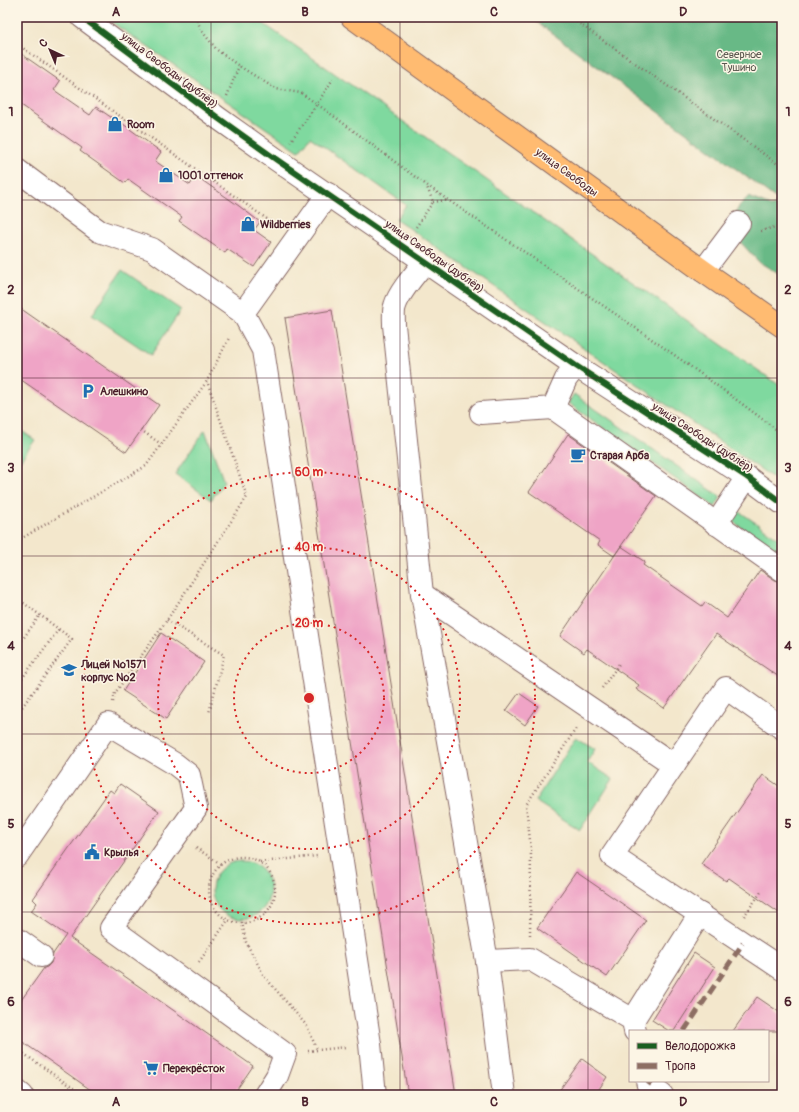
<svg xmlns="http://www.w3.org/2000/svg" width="799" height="1112" font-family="Pangolin,sans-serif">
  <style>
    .green { fill: #7fd99f; stroke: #647c65 }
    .forest { fill: #67b986; stroke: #586c58 }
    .building { fill: #efa4c6 }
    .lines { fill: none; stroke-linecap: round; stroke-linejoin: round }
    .minor-casing { stroke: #856563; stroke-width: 24 }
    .major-casing { stroke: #856563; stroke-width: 24 }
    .path { stroke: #856563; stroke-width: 2.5; stroke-dasharray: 1 3; stroke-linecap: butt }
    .minor { stroke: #fff; stroke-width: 22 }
    .major { stroke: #ffbb71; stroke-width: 22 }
    .quiet { stroke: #8d6e63; stroke-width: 5; stroke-dasharray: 10 5; stroke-linecap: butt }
    .cycleway-casing { stroke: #fcf5e5; stroke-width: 8 }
    .cycleway { stroke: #1b5e20; stroke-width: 6 }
    .grid { fill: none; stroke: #4a1f2b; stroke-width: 1; stroke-opacity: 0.55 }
    .ring { fill: none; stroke: #d62828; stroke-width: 2; stroke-dasharray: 2 4 }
    .labels { text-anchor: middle; stroke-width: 3; stroke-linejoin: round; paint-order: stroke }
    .park-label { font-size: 11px; fill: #5a574e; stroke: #fcf5e5 }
    .street-label { font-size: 11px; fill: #4a1f2b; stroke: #fcf5e5 }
    .poi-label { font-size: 11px; font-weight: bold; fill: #4a1f2b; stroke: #fcf5e5; text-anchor: start }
    .centre { fill: #d62828; stroke: #fcf5e5; stroke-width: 2 }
    .ring-label { font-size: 12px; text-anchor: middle; font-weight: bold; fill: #d62828; stroke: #fcf5e5; stroke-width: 3; stroke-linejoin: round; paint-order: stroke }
    .neatline { fill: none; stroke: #4a1f2b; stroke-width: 1.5 }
    .grid-label { font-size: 13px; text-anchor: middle; font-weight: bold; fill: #4a1f2b }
  </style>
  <rect width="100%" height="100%" fill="#fcf5e5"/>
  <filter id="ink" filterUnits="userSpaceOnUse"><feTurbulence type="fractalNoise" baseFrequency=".025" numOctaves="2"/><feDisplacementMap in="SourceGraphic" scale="8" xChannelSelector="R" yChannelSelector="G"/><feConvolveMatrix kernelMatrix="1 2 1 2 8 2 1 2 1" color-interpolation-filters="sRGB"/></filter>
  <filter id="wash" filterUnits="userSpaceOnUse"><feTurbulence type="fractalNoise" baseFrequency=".012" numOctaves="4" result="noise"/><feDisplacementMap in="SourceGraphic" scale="16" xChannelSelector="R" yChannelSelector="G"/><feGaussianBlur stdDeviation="0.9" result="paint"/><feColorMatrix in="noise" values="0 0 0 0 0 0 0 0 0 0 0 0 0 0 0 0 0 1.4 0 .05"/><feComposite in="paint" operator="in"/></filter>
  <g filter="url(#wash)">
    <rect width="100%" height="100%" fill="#f3e7cc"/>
    <g class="green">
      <path d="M 104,17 L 254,17 L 782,387 L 782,484 L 396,219 L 406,205 L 310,137 L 299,151 Z"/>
      <path d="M 122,270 L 181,310 L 151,355 L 92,315 Z"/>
      <path d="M 574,394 L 721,497 L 715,507 L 568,403 Z"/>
      <path d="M 17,428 L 35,440 L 17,465 Z"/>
      <path d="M 205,430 L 224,482 L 211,500 L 175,474 Z"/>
      <path d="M 737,510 L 782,541 L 782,556 L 731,520 Z"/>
      <path d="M 576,737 L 595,749 L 587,762 L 613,779 L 580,830 L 535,801 Z"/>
      <circle cx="241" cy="890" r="29"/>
    </g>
    <path class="forest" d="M 530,17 L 782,17 L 782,276 L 759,262 L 727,228 L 740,205 L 748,197 L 773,207 L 778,200 Z"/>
    <g id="blocks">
      <g class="building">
        <path d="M 17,51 L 60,81 L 54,90 L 90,115 L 96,107 L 118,122 L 119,121 L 161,152 L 155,161 L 190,185 L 196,176 L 239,206 L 260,222 L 254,230 L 271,242 L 254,267 L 227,249 L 225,253 L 179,221 L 182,217 L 128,179 L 125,183 L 80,151 L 82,148 L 17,102 Z"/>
        <path d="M 17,306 L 159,405 L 126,452 L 17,377 Z"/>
        <path d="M 332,310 L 456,1095 L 408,1095 L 387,963 L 285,318 Z"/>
        <path d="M 568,434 L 656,496 L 614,556 L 598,545 L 600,541 L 529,492 Z"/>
        <path d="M 621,546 L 645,562 L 643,565 L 702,606 L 705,602 L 727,618 L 760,570 L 775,580 L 782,582 L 782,679 L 716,634 L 664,708 L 636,689 L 639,685 L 610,665 L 587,649 L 584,653 L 560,636 Z"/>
        <path d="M 161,633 L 204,662 L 166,719 L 123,691 Z"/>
        <path d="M 519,693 L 538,706 L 525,725 L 506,711 Z"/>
        <path d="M 763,775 L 782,788 L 782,915 L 729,878 L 726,881 L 701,864 Z"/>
        <path d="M 120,784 L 159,811 L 70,938 L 253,1066 L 233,1095 L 98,1095 L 17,1038 L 17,1006 L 44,968 L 47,967 L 51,963 L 53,954 L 66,935 L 31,911 L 37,903 L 33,899 L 110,790 L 114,793 Z"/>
        <path d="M 576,872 L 646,920 L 607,977 L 537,928 Z"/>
        <path d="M 694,953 L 715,967 L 674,1031 L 669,1031 L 652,1020 Z"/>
        <path d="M 757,997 L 782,1014 L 782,1031 L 733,1031 Z"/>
        <path d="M 582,1059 L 607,1077 L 595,1095 L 556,1095 Z"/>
      </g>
    </g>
  </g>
  <g filter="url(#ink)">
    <use href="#blocks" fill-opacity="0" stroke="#856563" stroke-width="1"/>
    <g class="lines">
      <g class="minor-casing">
        <g id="minor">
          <path d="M 82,17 L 218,118 L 277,160 L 576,366 L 747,477 L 782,503"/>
          <path d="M 17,170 L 99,231 L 152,249 L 243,313 L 263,350 L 370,1044 L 375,1095"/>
          <path d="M 425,262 C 416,273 399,292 395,306 C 393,311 394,319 394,325 L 422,594 L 487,961 L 504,1095"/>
          <path d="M 703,271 L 739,223"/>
          <path d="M 243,313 L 328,194"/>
          <path d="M 553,408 L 782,570"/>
          <path d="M 481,413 L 553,408 L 566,379 L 576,366"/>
          <path d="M 716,524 L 747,477"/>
          <path d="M 422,594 L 674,765"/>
          <path d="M 782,728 L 726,688 L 612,856 L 782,969"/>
          <path d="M 17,856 L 108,724 L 175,764 L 189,775 L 196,808 L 111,928 L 285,1054 L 277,1076 L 265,1095"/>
          <path d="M 17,939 L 41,956"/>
          <path d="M 487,961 L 530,959 L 633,1020 L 635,1031"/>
          <path d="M 633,1020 L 700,914"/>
          <path d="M 647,1081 L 648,1085 L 662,1095"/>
          <path d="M 17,1091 L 22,1095"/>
        </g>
      </g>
      <g class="major-casing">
        <path id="major" d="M 352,17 L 703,271 L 782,326"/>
      </g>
      <g class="path">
        <path d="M 196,17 L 201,30 L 217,50 L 239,66 L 276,89 L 301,93 C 351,127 398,166 448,200 C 560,277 674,351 782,434"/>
        <path d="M 570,17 L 782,167"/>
        <path d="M 17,44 L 277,226"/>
        <path d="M 227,96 L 239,66"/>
        <path d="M 290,142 L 317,104 L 333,79"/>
        <path d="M 433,202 L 448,200"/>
        <path d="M 416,227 L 433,202 L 427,187"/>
        <path d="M 761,231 L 782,225"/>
        <path d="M 141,430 L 161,444"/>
        <path d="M 17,541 L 146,466 L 207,381 L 229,338"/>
        <path d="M 17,598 L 72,639 L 17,714"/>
        <path d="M 17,611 L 23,603"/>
        <path d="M 167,620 L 224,655 L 209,713"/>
        <path d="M 17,647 L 40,615"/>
        <path d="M 17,685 L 59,629"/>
        <path d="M 602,688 L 619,664"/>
        <path d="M 113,702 L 115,693 L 167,620 L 247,497 L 207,381"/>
        <path d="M 196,848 L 221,864"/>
        <circle cx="242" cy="890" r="33"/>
        <path d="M 260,862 L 317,856"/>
        <path d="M 744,916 L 761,892"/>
        <path d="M 242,922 L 246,942 L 264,976 L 307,1026 L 317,1050"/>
        <path d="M 530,935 L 531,849 L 526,805 L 577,727"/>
        <path d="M 199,962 L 228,920"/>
        <path d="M 17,1049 L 83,1095"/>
        <path d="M 308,1051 L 346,1047"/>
      </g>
      <use href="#minor" class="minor"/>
      <use href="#major" class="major"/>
      <g class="quiet">
        <path d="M 684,1031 L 743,943"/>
        <path d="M 648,1085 L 651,1081"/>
        <path d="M 17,1091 L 22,1095"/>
      </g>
      <g class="cycleway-casing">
        <path id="cycleway" d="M 82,17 L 218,118 L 277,160 L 576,366 L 747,477 L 782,503"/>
      </g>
      <use href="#cycleway" class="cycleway"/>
    </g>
  </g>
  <path class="grid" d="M 211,17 L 211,1095M 400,17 L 400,1095M 588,17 L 588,1095M 17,200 L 782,200M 17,378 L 782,378M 17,556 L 782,556M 17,734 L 782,734M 17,912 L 782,912"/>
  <g class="ring">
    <circle cx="309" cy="698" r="75"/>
    <circle cx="309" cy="698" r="151"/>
    <circle cx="309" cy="698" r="226"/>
  </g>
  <defs>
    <g id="shop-bare" transform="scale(1.2)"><path d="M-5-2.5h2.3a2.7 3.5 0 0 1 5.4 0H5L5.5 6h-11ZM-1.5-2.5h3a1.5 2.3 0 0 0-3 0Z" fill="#1f6fb2" stroke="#fcf5e5" stroke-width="2.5" paint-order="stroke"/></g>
    <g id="parking-bare" transform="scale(1.2)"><path d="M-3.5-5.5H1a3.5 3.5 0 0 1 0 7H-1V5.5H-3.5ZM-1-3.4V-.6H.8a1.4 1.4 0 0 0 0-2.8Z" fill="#1f6fb2" stroke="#fcf5e5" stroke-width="2.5" paint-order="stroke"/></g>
    <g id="cafe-bare" transform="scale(1.2)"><path d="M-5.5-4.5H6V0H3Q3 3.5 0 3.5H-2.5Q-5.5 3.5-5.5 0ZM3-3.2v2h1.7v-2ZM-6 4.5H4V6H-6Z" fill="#1f6fb2" stroke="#fcf5e5" stroke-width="2.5" paint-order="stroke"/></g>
    <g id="school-bare" transform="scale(1.2)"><path d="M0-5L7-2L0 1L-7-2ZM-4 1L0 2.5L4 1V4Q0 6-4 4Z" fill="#1f6fb2" stroke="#fcf5e5" stroke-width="2.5" paint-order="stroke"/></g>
    <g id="civic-bare" transform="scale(1.2)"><path d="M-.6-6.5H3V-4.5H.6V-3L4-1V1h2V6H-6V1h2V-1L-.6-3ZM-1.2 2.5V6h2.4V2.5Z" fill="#1f6fb2" stroke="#fcf5e5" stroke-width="2.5" paint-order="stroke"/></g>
    <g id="supermarket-bare" transform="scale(1.2)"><path d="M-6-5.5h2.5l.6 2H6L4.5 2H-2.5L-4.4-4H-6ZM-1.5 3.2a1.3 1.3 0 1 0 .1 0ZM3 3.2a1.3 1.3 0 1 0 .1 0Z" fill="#1f6fb2" stroke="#fcf5e5" stroke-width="2.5" paint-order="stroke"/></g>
  </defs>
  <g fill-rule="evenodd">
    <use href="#shop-bare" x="115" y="124"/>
    <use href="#shop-bare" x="166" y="175"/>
    <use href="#shop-bare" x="248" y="224"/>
    <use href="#parking-bare" x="88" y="391"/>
    <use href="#cafe-bare" x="578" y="455"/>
    <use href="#school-bare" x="69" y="670"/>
    <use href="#civic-bare" x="92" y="852"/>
    <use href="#supermarket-bare" x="151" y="1068"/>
  </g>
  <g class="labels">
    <g class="park-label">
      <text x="739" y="58">Северное<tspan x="739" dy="13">Тушино</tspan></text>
    </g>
    <g class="street-label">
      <text transform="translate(170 70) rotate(37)" y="4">улица Свободы (дублёр)</text>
      <text transform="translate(567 172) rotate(36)" y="4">улица Свободы</text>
      <text transform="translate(435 256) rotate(35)" y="4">улица Свободы (дублёр)</text>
      <text transform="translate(703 437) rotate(33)" y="4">улица Свободы (дублёр)</text>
    </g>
    <g class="poi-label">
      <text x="127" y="128">Room</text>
      <text x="178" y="179">1001 оттенок</text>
      <text x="260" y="228">Wildberries</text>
      <text x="100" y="395">Алешкино</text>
      <text x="590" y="459">Старая Арба</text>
      <text x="81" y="668">Лицей №1571<tspan x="81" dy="13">корпус №2</tspan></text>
      <text x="104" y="856">Крылья</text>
      <text x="163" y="1072">Перекрёсток</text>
    </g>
  </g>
  <circle cx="309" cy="698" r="6" class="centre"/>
  <g class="ring-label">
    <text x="309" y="476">60 m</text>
    <text x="309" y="551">40 m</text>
    <text x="309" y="627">20 m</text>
  </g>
  <rect width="799" height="1112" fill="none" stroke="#fcf5e5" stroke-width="44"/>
  <rect x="629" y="1030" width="140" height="52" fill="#fcf5e5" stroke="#b59f9b"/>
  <rect x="637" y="1043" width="20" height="6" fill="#1b5e20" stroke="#b59f9b"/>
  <text x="665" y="1050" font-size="12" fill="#4a1f2b">Велодорожка</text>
  <rect x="637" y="1063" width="20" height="6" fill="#8d6e63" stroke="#b59f9b"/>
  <text x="665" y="1070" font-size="12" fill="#4a1f2b">Тропа</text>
  <g transform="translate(50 50) rotate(316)" stroke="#fcf5e5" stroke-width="3" paint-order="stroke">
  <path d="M0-3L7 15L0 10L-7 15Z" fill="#4a1f2b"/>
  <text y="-6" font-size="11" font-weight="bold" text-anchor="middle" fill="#4a1f2b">С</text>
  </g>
  <rect x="22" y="22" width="755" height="1068" class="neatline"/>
  <g class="grid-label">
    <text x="116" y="16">A</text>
    <text x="305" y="16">B</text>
    <text x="494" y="16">C</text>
    <text x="683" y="16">D</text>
    <text x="11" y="116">1</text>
    <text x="788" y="116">1</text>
    <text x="11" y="294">2</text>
    <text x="788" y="294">2</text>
    <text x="11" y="472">3</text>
    <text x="788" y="472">3</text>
    <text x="11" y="650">4</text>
    <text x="788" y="650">4</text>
    <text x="11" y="828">5</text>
    <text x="788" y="828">5</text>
    <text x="11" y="1006">6</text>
    <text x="788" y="1006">6</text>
    <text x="116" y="1106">A</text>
    <text x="305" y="1106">B</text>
    <text x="494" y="1106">C</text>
    <text x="683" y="1106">D</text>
  </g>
</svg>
